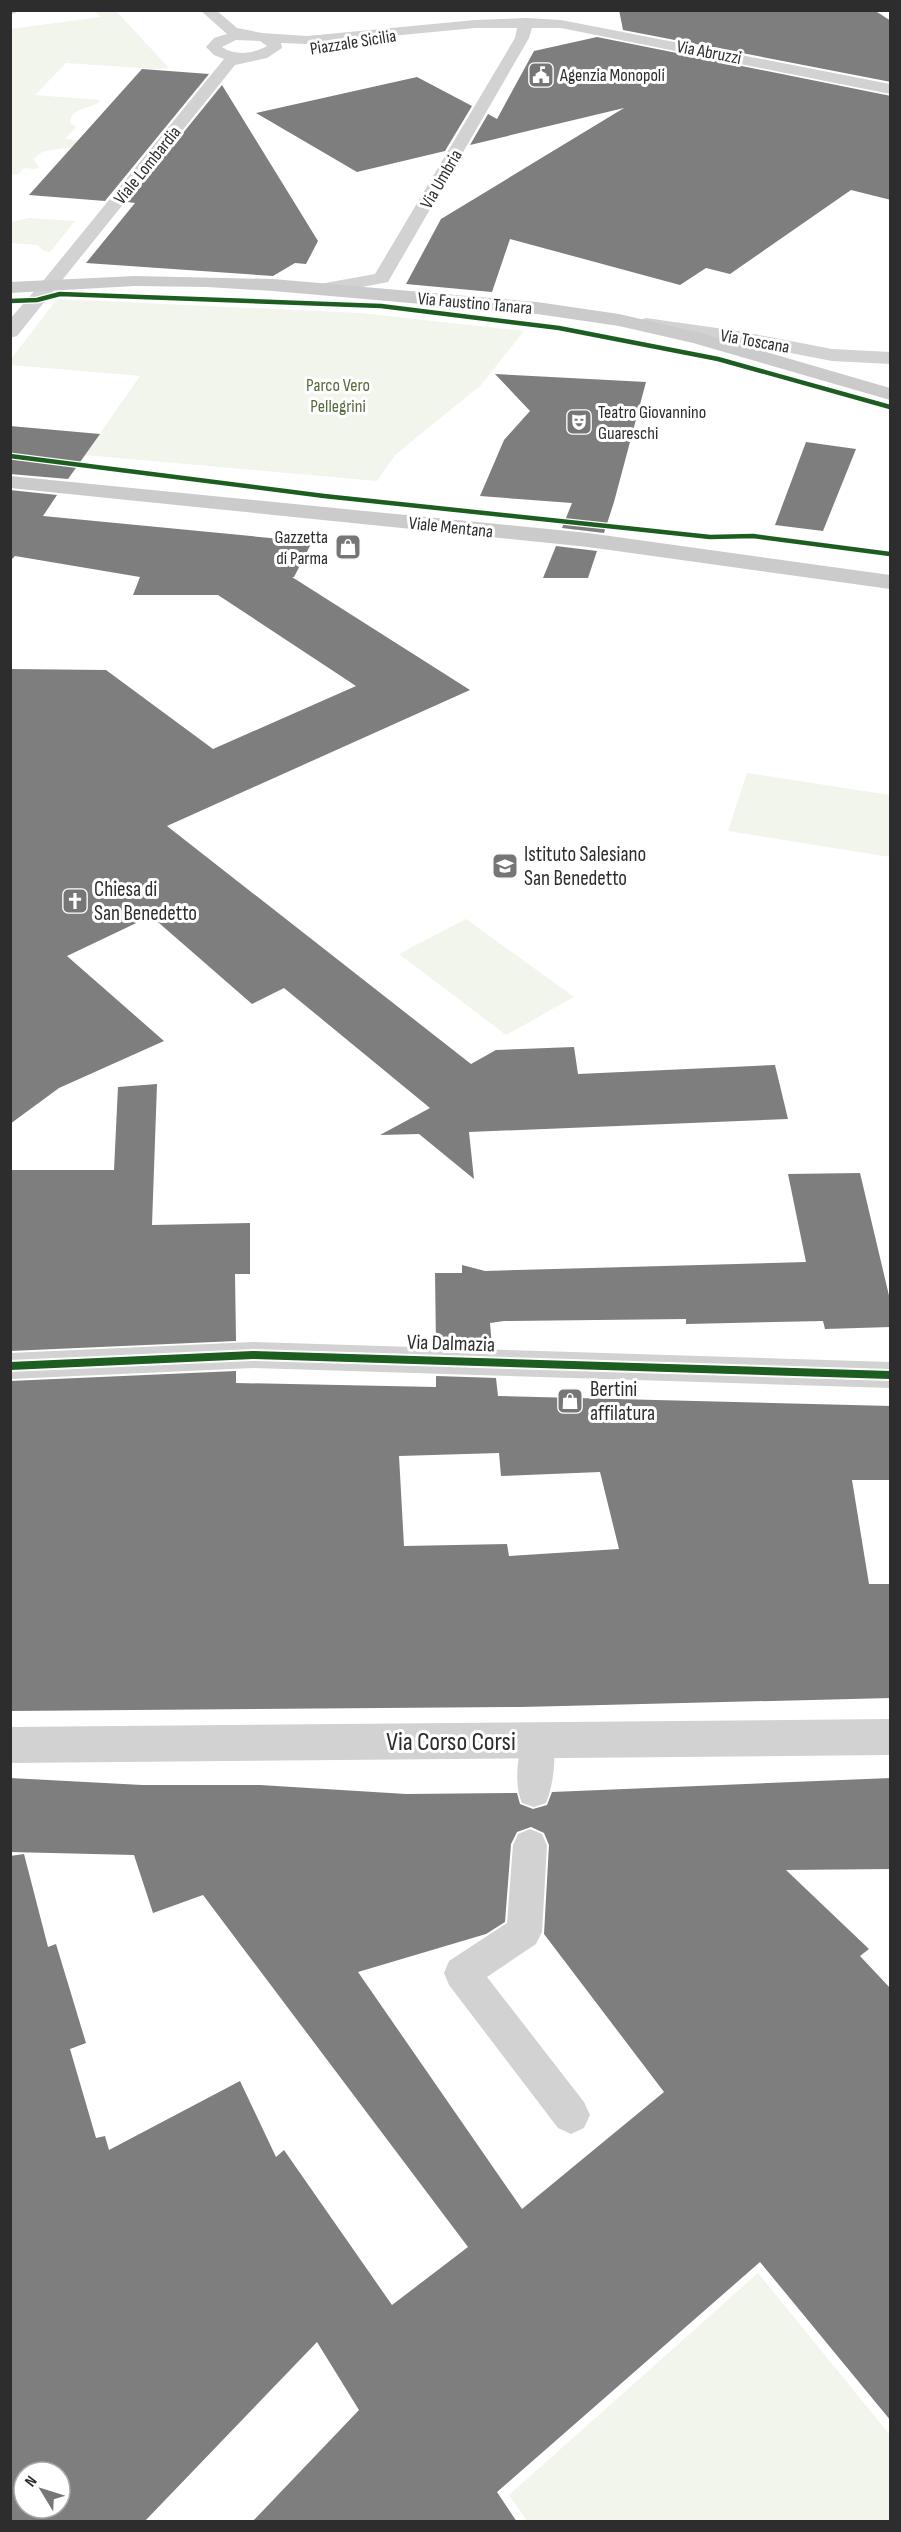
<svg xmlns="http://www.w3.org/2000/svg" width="901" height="2532" font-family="'Sofia Sans Condensed',sans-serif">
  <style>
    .green { fill: #f1f5eb }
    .building { fill: #7e7e7e; fill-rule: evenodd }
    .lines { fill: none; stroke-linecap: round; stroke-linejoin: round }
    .service { fill: #d2d2d2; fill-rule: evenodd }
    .minor { fill: #d2d2d2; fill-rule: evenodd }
    .tertiary { fill: #d2d2d2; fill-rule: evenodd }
    .secondary { fill: #cbcbcb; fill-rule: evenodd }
    .cycleway-far1-casing { stroke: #fff; stroke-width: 7 }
    .cycleway-casing { stroke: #fff; stroke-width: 12 }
    .cycleway-far1 { stroke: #1b5e20; stroke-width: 4.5 }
    .cycleway { stroke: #1b5e20; stroke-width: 8 }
    .labels { text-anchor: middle; stroke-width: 6; stroke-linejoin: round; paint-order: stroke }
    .far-street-label { font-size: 18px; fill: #2d2d2d; stroke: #fff }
    .far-poi-label { font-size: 18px; fill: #2d2d2d; stroke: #fff; text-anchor: start }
    .far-park-label { font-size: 18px; fill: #556b38; stroke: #fff }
    .poi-label { font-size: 21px; fill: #2d2d2d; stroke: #fff; text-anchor: start }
    .street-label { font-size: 21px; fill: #2d2d2d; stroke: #fff }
    .near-street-label { font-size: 26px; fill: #2d2d2d; stroke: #fff }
  </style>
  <rect width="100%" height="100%" fill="#fff"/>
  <g class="green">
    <path d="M 95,11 L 116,11 L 169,68 L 156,69 L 66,63 L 35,95 L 101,100 C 92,110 71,106 70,123 L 76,127 L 65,139 L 116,143 L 58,149 L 42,152 L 33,159 L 39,167 L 36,169 L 24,168 L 19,174 L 11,175 L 10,29 L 101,17 Z"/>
    <path d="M 29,218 L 75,221 L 50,252 L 44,251 L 37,245 L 11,243 L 11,222 Z"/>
    <path d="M 57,299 L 361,313 L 524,331 L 481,385 L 395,455 L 377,481 L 85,455 L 140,376 L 11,365 L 11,359 Z"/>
    <path d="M 747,773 L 890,795 L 890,857 L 728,831 Z"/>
    <path d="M 466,919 L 574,997 L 506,1035 L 399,954 Z"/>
    <path d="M 758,2273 L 890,2435 L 890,2521 L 527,2521 L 509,2495 Z"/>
  </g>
  <g class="building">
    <path d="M 619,10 L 874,10 L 891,21 L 891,82 L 623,30 Z"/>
    <path d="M 597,37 L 891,96 L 891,200 L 851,190 L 730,274 L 706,268 L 680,285 L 510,239 L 492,292 L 406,284 L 441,219 L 624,108 L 470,145 L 488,114 L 497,119 L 534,51 Z"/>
    <path d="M 142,69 L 209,74 L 105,201 L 29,195 Z"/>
    <path d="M 417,77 L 472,106 L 445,151 L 357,172 L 256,113 Z"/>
    <path d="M 222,85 L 318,241 L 306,264 L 295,263 L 273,276 L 86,263 L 135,203 L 127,202 Z"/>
    <path d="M 495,374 L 646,382 L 614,502 L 604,533 L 562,528 L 572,503 L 480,496 L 504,440 L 530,411 Z"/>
    <path d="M 10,426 L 100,434 L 68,479 L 10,474 Z"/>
    <path d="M 806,442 L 856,449 L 823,531 L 775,525 Z"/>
    <path d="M 10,490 L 57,495 L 43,516 L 312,542 L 294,577 L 292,577 L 470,690 L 167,826 L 471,1064 L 496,1050 L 574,1047 L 578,1074 L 775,1065 L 788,1119 L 469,1132 L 474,1179 L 419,1134 L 380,1135 L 430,1108 L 284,988 L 252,1004 L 151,916 L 67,956 L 164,1041 L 59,1088 L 10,1124 L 10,669 L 106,670 L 213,749 L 356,686 L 218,595 L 133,595 L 140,577 L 15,556 L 10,561 Z"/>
    <path d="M 556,546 L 597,551 L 588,578 L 543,578 Z"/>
    <path d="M 157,1084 L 152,1225 L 250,1223 L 250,1274 L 235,1274 L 236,1341 L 10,1351 L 10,1170 L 114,1170 L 118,1087 Z"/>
    <path d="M 860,1173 L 891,1304 L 891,1327 L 825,1329 L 823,1321 L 686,1324 L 686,1319 L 504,1321 L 490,1323 L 492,1347 L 436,1345 L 435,1273 L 462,1273 L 462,1265 L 485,1271 L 806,1262 L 788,1174 Z"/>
    <path d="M 236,1371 L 236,1383 L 436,1387 L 436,1376 L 496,1378 L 498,1396 L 891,1406 L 891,1480 L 852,1480 L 869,1584 L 891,1584 L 891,1698 L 521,1707 L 10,1711 L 10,1381 ZM 499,1453 L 501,1476 L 600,1472 L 619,1549 L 509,1556 L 507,1544 L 404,1546 L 399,1456 Z"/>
    <path d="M 10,1778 L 142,1785 L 260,1785 L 406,1794 L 517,1793 L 520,1804 L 533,1809 L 547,1805 L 552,1792 L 891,1778 L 891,1869 L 786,1870 L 869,1949 L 860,1956 L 891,1989 L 891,2421 L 760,2262 L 497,2492 L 517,2522 L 252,2522 L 359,2410 L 317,2342 L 144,2522 L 10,2522 L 10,1856 L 24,1854 L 48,1947 L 56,1944 L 86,2043 L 70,2049 L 96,2138 L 105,2136 L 109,2150 L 240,2081 L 276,2157 L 284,2150 L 392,2305 L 468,2247 L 203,1895 L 153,1913 L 134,1855 L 10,1852 ZM 531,1827 L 544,1833 L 549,1845 L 544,1934 L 664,2092 L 522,2209 L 358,1972 L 486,1934 L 505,1922 L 511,1844 L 517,1832 ZM 24,2472 L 60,2472 L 60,2508 L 24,2508 Z"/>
  </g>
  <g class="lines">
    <g class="service">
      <path d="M 538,1725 L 550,1730 C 558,1749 554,1784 546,1803 L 534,1807 L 522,1803 C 513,1784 518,1749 526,1730 Z"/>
      <path d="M 530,1829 L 542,1834 L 547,1845 L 542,1932 L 536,1944 L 487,1977 L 584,2102 L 590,2115 L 584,2128 L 571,2134 L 558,2128 L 449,1985 L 444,1973 L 449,1961 L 507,1923 L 513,1845 L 518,1834 Z"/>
    </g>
    <g class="minor">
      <path d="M 10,10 L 22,10 L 10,15 Z"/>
      <path d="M 200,10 L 216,10 L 237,28 L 262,33 L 307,36 L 475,20 L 526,18 L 561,20 L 890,84 L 890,94 L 561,28 L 532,28 L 529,38 L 388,282 L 321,295 L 314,293 L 312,289 L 314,285 L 375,274 L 515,38 L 517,28 L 475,28 L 307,44 L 281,43 L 282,48 L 267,58 L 235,65 L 55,289 L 43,289 L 40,285 L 43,281 L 224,59 L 214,55 L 206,47 L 214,38 L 227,34 ZM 236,40 L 260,41 L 267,46 C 253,54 235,56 222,47 Z"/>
      <path d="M 646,318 L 738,331 L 832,349 L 890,352 L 890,364 L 832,361 L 738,343 L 639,328 L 637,324 L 639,320 Z"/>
      <path d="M 253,1342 L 890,1362 L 890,1388 L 253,1368 L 10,1379 L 10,1353 Z"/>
      <path d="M 890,1719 L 890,1755 L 10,1763 L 10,1727 Z"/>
    </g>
    <path class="tertiary" d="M 49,279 L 55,281 L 58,285 L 17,336 L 10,338 L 10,319 L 43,281 Z"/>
    <g class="secondary">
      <path d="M 135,276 L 273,279 L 537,302 L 619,314 L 705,334 L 890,388 L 890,400 L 693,343 L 619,326 L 537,314 L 273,291 L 207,287 L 135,286 L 10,293 L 10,282 Z"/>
      <path d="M 10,476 L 588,533 L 890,575 L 890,589 L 588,547 L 10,488 Z"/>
    </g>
    <g class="cycleway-far1-casing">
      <g id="cycleway-far1">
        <path d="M 10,301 L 37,300 L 60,294 L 381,306 L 559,328 L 718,359 L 890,407"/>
        <path d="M 10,456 L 324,496 L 710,537 L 753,536 L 890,554"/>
      </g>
    </g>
    <g class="cycleway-casing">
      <path id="cycleway" d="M 10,1366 L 253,1355 L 890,1375"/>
    </g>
    <use href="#cycleway-far1" class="cycleway-far1"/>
    <use href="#cycleway" class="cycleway"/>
  </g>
  <defs>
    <g id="civic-square" transform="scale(1.35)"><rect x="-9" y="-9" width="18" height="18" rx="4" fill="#767676" stroke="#fff"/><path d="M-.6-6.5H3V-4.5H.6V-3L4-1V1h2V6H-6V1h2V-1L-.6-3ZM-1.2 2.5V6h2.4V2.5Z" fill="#fff"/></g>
    <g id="theatre-square" transform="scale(1.35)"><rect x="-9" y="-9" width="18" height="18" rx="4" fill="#767676" stroke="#fff"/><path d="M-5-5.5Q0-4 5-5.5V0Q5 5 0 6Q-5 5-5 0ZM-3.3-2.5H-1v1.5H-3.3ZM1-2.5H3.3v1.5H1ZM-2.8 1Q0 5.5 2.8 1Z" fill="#fff"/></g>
    <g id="shop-square" transform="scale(1.35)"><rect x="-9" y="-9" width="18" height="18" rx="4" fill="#767676" stroke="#fff"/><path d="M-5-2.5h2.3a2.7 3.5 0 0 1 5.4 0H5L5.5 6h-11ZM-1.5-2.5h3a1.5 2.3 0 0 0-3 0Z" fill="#fff"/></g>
    <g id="school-square" transform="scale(1.35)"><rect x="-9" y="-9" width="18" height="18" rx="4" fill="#767676" stroke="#fff"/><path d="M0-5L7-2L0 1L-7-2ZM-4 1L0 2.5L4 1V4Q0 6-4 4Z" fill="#fff"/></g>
    <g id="church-square" transform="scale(1.35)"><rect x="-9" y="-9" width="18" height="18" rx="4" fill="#767676" stroke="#fff"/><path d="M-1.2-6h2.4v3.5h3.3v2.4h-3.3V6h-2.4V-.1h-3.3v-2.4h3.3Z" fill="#fff"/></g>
  </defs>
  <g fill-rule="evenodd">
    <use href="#civic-square" x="541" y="75"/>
    <use href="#theatre-square" x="579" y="422"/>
    <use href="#shop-square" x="348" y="547"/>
    <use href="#school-square" x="505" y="866"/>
    <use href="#church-square" x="75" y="901"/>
    <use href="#shop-square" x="570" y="1401"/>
  </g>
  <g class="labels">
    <g class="far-street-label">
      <text transform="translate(353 42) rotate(-9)" y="6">Piazzale Sicilia</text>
      <text transform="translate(709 52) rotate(11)" y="6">Via Abruzzi</text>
      <text transform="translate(147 165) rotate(-51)" y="6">Viale Lombardia</text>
      <text transform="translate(441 179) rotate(-60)" y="6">Via Umbria</text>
      <text transform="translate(475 303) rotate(5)" y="6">Via Faustino Tanara</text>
      <text transform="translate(755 341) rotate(10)" y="6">Via Toscana</text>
      <text transform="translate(451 527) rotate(6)" y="6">Viale Mentana</text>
    </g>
    <g class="far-poi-label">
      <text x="560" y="81">Agenzia Monopoli</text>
      <text x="598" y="418">Teatro Giovannino<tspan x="598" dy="21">Guareschi</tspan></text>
      <text x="328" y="543" text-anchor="end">Gazzetta<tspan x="328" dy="21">di Parma</tspan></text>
    </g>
    <g class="far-park-label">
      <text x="338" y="391">Parco Vero<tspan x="338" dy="21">Pellegrini</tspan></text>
    </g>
    <g class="poi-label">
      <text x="524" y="861">Istituto Salesiano<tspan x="524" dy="24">San Benedetto</tspan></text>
      <text x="94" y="896">Chiesa di<tspan x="94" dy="24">San Benedetto</tspan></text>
      <text x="590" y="1396">Bertini<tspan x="590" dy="24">affilatura</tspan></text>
    </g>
    <g class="street-label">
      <text transform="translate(451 1343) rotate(2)" y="7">Via Dalmazia</text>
    </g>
    <g class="near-street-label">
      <text x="451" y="1750">Via Corso Corsi</text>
    </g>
  </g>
  <rect width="901" height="2532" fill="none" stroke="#2d2d2d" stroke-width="24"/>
  <g transform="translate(42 2490) rotate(308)"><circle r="28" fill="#ffffff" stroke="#ababab" stroke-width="1.5"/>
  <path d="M0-4.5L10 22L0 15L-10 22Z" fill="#767676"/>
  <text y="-9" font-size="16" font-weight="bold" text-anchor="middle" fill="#2d2d2d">N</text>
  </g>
</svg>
